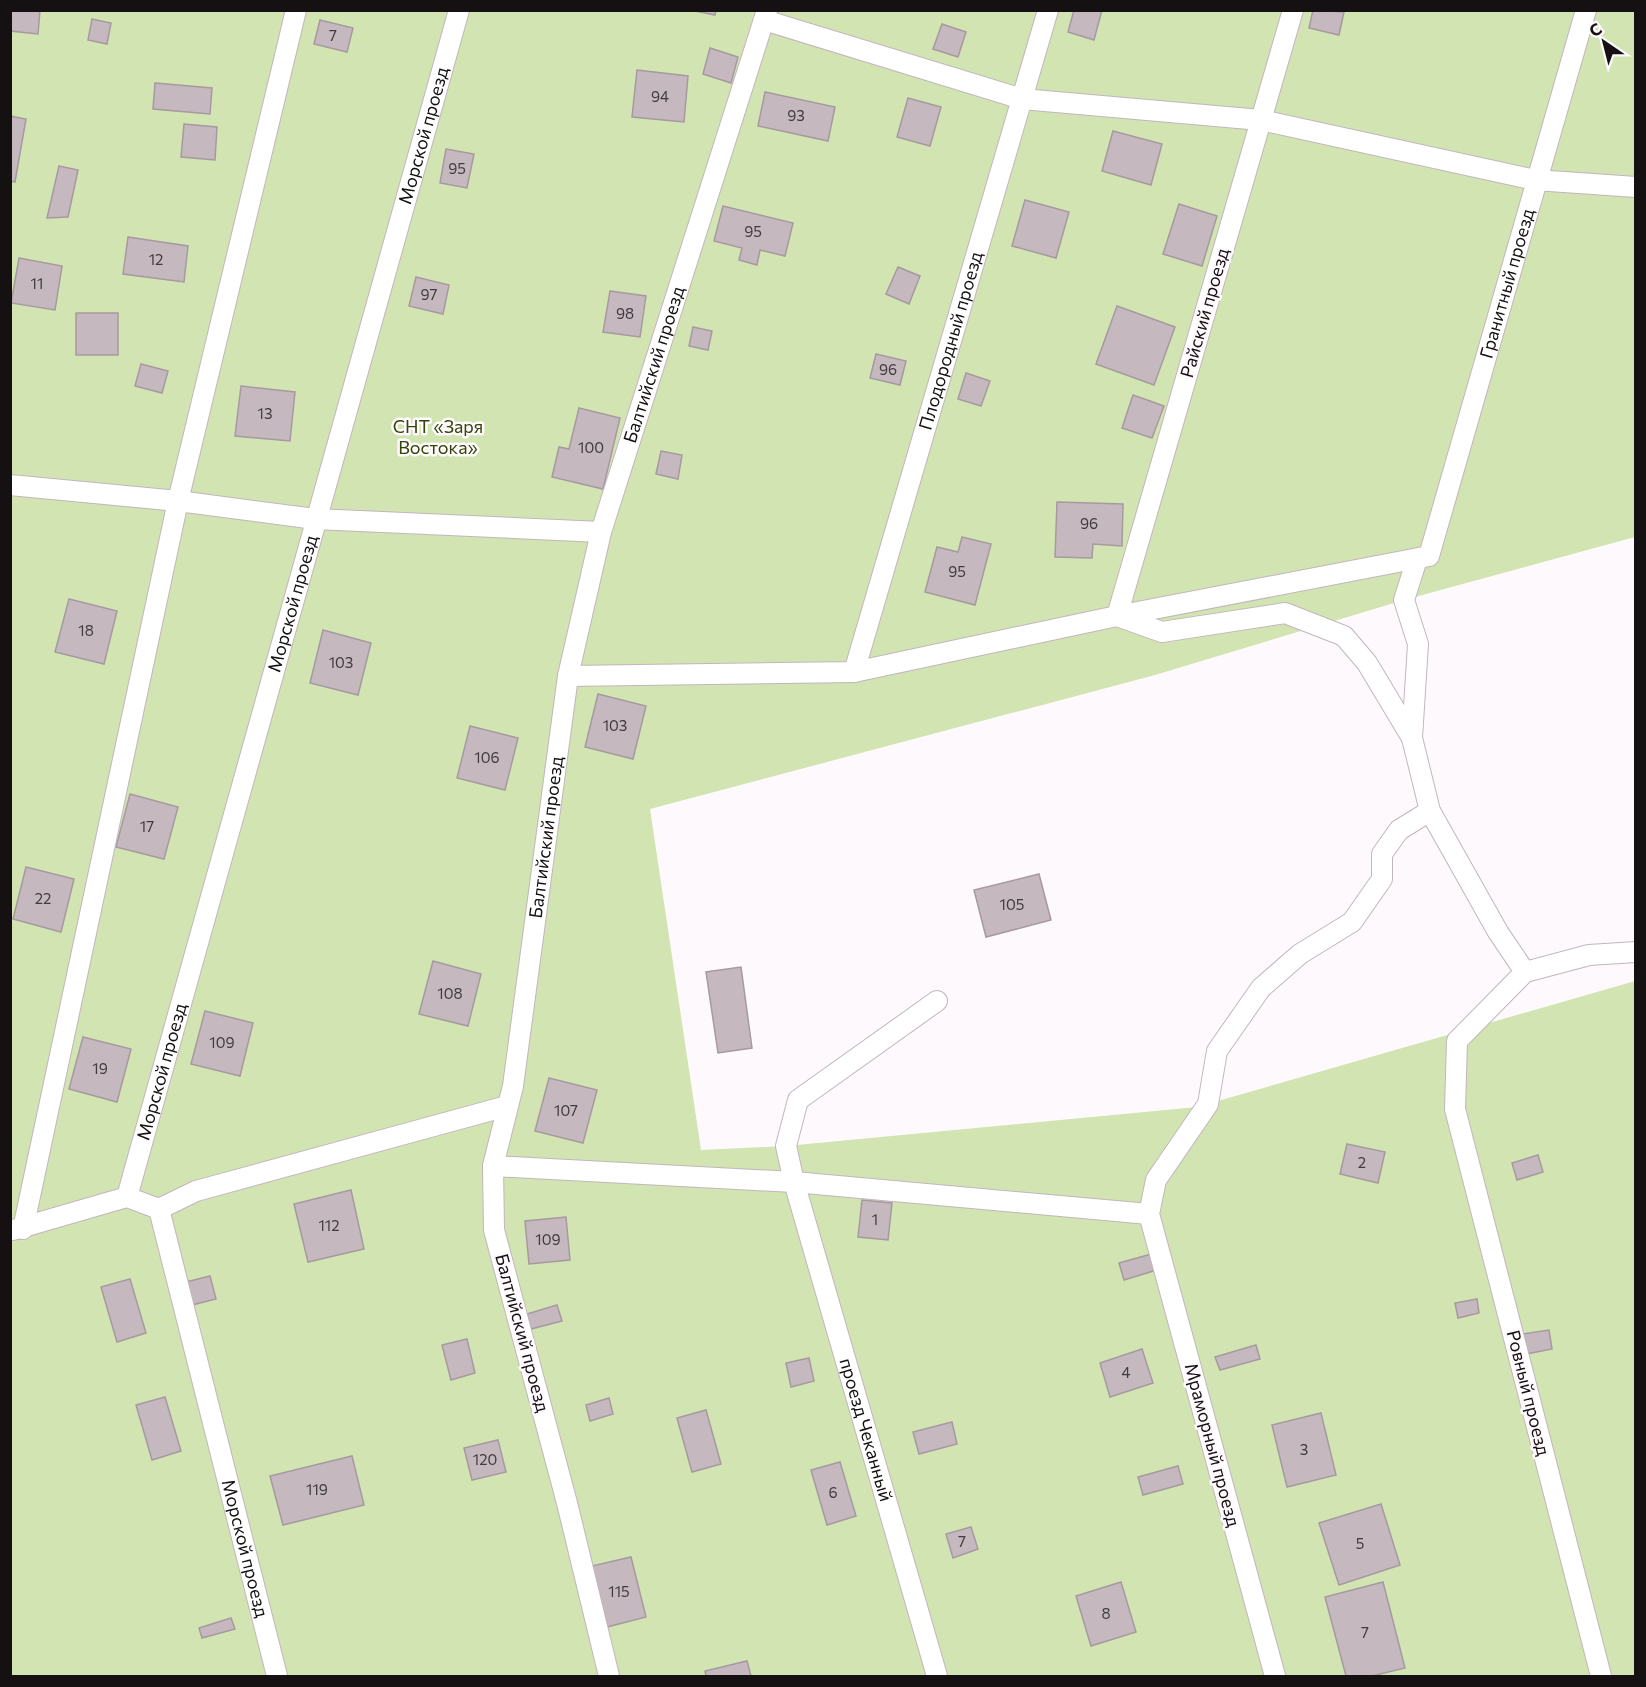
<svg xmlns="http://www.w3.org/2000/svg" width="1646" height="1687" font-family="Commissioner,sans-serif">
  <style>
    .green { fill: #d1e4b2 }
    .building { fill: #c5b8bf; stroke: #a69aa0; stroke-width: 1.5 }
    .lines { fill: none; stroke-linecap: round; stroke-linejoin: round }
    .lane-casing { stroke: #c2b6bc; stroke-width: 22 }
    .lane { stroke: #fff; stroke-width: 20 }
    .labels { text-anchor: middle; stroke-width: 5; stroke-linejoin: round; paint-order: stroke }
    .number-label { font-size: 15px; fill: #413b3e }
    .street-label { font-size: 18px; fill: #151113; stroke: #fef9fc }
    .park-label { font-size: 18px; fill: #334408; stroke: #fef9fc }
  </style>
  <rect width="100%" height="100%" fill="#fef9fc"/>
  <path class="green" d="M 11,11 L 1635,11 L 1635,537 L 1404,600 L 1155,675 L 650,809 L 701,1150 L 786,1146 L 1197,1107 L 1635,981 L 1635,1676 L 11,1676 Z"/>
  <g class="building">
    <path d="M 10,10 L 40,10 L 38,34 L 10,31 Z"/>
    <path d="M 690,10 L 716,10 L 715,15 Z"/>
    <path d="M 1074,10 L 1102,10 L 1094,40 L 1068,32 Z"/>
    <path d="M 1313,10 L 1344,12 L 1339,35 L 1309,28 Z"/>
    <path d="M 92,19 L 111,23 L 107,44 L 88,40 Z"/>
    <path d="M 320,20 L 353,28 L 347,52 L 314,44 Z"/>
    <path d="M 942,24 L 966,32 L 958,57 L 933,49 Z"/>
    <path d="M 710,48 L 738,57 L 731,83 L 703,74 Z"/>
    <path d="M 637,70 L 688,76 L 684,122 L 632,117 Z"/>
    <path d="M 155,83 L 212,88 L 210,114 L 153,109 Z"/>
    <path d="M 765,92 L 835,107 L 828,141 L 758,126 Z"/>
    <path d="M 908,98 L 941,107 L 930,146 L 897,137 Z"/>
    <path d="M 10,116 L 26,119 L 15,182 L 10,181 Z"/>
    <path d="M 184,124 L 217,127 L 215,160 L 181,157 Z"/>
    <path d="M 1113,131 L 1162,144 L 1151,185 L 1102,171 Z"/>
    <path d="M 446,149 L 474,154 L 467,188 L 440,183 Z"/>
    <path d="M 59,166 L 78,170 L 68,217 L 47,218 Z"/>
    <path d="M 1025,200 L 1069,212 L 1056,258 L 1012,246 Z"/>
    <path d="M 1179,204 L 1217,216 L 1202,266 L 1163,254 Z"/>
    <path d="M 723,206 L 793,223 L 785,256 L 760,250 L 757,265 L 739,260 L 742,248 L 714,241 Z"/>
    <path d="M 128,237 L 188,246 L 184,282 L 123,274 Z"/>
    <path d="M 19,258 L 62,266 L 55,310 L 11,303 Z"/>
    <path d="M 898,267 L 920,276 L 909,304 L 886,294 Z"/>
    <path d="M 416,277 L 449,285 L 443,314 L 409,306 Z"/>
    <path d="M 610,291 L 646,296 L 640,337 L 603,332 Z"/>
    <path d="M 1117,306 L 1175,327 L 1154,385 L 1096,364 Z"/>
    <rect x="76" y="313" width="42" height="42"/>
    <path d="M 693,327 L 712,331 L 708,350 L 689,346 Z"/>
    <path d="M 876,354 L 906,361 L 900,385 L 870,378 Z"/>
    <path d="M 141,364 L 168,371 L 162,393 L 135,386 Z"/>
    <path d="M 966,373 L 990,381 L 981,406 L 958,399 Z"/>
    <path d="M 241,386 L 295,392 L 290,441 L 235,436 Z"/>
    <path d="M 1133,395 L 1164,406 L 1152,438 L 1122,428 Z"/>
    <path d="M 579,408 L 620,418 L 603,489 L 552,477 L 559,447 L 569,449 Z"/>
    <path d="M 661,451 L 682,455 L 678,479 L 656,474 Z"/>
    <path d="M 1057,502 L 1123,504 L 1122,546 L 1093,544 L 1092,558 L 1055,557 Z"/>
    <path d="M 962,537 L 991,544 L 975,605 L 925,592 L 937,547 L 958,552 Z"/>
    <path d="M 69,599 L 117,611 L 104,664 L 55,652 Z"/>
    <path d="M 323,630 L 371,643 L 358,695 L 310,683 Z"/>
    <path d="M 598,694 L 646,706 L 633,759 L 585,747 Z"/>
    <path d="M 470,726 L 518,738 L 505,790 L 457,778 Z"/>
    <path d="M 130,794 L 178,807 L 164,859 L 116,847 Z"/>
    <path d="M 26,867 L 74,879 L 61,932 L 13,919 Z"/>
    <path d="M 1039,874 L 1051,920 L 986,937 L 974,890 Z"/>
    <path d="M 433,961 L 481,974 L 468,1026 L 419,1014 Z"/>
    <path d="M 741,967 L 752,1048 L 718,1053 L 706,972 Z"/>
    <path d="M 205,1011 L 253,1023 L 240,1076 L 191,1064 Z"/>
    <path d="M 83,1037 L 131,1049 L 117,1102 L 69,1089 Z"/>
    <path d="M 549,1078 L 597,1090 L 583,1143 L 535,1131 Z"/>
    <path d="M 1347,1144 L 1385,1152 L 1378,1183 L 1340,1174 Z"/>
    <path d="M 1538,1155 L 1543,1172 L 1517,1180 L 1512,1163 Z"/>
    <path d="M 351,1190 L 364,1249 L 308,1262 L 294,1204 Z"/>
    <path d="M 862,1200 L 892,1203 L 888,1240 L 858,1237 Z"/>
    <path d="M 566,1217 L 570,1260 L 529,1264 L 525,1221 Z"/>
    <path d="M 1155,1253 L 1160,1269 L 1124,1280 L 1119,1263 Z"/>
    <path d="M 210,1276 L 216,1299 L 188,1306 L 182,1283 Z"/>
    <path d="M 130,1279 L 146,1333 L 117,1342 L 101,1287 Z"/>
    <path d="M 1477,1299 L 1479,1313 L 1458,1318 L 1455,1303 Z"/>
    <path d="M 557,1305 L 562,1321 L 531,1329 L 527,1314 Z"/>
    <path d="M 1549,1330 L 1552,1349 L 1526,1354 L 1523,1334 Z"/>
    <path d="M 467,1339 L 475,1373 L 451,1380 L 442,1345 Z"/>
    <path d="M 1256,1345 L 1260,1359 L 1220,1370 L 1215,1357 Z"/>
    <path d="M 1142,1349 L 1153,1383 L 1110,1397 L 1100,1363 Z"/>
    <path d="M 809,1358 L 814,1381 L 791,1387 L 786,1363 Z"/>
    <path d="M 165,1397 L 181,1451 L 152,1460 L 136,1405 Z"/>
    <path d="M 609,1398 L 613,1414 L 590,1421 L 586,1405 Z"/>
    <path d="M 706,1410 L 721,1464 L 692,1472 L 677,1418 Z"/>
    <path d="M 1321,1413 L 1336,1475 L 1287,1487 L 1272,1425 Z"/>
    <path d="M 952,1422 L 957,1444 L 919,1454 L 913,1432 Z"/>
    <path d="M 498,1440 L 506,1472 L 472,1480 L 464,1448 Z"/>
    <path d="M 352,1456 L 364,1505 L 283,1525 L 270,1476 Z"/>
    <path d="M 840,1462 L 856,1516 L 827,1525 L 811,1470 Z"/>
    <path d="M 1178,1466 L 1183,1484 L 1143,1495 L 1138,1477 Z"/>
    <path d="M 1381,1504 L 1400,1565 L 1339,1585 L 1319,1523 Z"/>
    <path d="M 971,1527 L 978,1549 L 953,1558 L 946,1534 Z"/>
    <path d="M 631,1557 L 646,1617 L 607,1627 L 592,1566 Z"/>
    <path d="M 1121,1582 L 1136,1632 L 1091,1646 L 1076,1596 Z"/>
    <path d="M 1383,1582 L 1405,1668 L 1372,1676 L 1346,1676 L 1325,1597 Z"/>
    <path d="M 231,1618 L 235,1629 L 202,1638 L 199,1628 Z"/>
    <path d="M 747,1661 L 751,1676 L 706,1676 L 705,1671 Z"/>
  </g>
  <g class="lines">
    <g class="lane-casing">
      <g id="lane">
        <path d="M 1293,10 L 1117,616 L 1162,632 L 1285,613 L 1344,636 L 1367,663 L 1412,738"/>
        <path d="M 764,20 L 1022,99 L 1261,120 L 1535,180 L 1636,187"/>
        <path d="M 10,485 L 178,501 L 315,519 L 601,532"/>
        <path d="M 1417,559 L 1404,600 L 1418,644 L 1412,738 L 1430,811 L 1498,932 L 1525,972"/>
        <path id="s1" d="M 854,672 L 1048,10"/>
        <path id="s2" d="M 568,676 L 854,672 L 1117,616 L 1429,556 L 1586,10"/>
        <path id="s3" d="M 937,1001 L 798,1100 L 786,1146 L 794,1182 L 937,1676"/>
        <path d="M 493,1166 L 794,1182 L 1149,1214"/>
        <path id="s4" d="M 127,1197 L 459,10"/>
        <path id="s5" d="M 159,1209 L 277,1676"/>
        <path d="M 23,1229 L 178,501 L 296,10"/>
        <path d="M 13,1230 L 127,1197 L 159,1209 L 196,1191 L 507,1106"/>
        <path id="s6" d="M 609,1676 L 567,1503 L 494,1230 L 493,1166 L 513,1086 L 568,676 L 601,532 L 767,10"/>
        <path d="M 1275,1676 L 1149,1214 L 1156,1180 L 1208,1104 L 1217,1051 L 1261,988 L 1300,954 L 1352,922 L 1382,879 L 1382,854 L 1399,830 L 1430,811"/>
        <path d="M 1601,1676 L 1455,1109 L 1457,1041 L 1525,972 L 1589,955 L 1636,952"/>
      </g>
    </g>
    <use href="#lane" class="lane"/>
  </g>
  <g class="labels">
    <g class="number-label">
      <text x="333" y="41">7</text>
      <text x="660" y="102">94</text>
      <text x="796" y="121">93</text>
      <text x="457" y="174">95</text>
      <text x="753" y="237">95</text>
      <text x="156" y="265">12</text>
      <text x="37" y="289">11</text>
      <text x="429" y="300">97</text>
      <text x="625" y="319">98</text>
      <text x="888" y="375">96</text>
      <text x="265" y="419">13</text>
      <text x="591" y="453">100</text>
      <text x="1089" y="529">96</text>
      <text x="957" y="577">95</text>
      <text x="86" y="636">18</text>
      <text x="341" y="668">103</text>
      <text x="615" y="731">103</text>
      <text x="487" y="763">106</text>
      <text x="147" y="832">17</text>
      <text x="43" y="904">22</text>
      <text x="1012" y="910">105</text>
      <text x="450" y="999">108</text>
      <text x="222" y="1048">109</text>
      <text x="100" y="1074">19</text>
      <text x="566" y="1116">107</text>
      <text x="1362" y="1168">2</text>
      <text x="875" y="1225">1</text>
      <text x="329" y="1231">112</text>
      <text x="548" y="1245">109</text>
      <text x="1126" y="1378">4</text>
      <text x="1304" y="1455">3</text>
      <text x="485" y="1465">120</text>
      <text x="317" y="1495">119</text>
      <text x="833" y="1498">6</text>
      <text x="962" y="1547">7</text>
      <text x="1360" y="1549">5</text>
      <text x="619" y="1597">115</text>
      <text x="1106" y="1619">8</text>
      <text x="1365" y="1638">7</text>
    </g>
    <g class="street-label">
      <text dy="6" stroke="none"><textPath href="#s4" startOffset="1102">Морской проезд</textPath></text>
      <text dy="6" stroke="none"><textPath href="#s2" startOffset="1156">Гранитный проезд</textPath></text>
      <text transform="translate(1205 313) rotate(-74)" y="6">Райский проезд</text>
      <text dy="6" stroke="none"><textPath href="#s1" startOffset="345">Плодородный проезд</textPath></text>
      <text dy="6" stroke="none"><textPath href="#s6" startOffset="1344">Балтийский проезд</textPath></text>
      <text dy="6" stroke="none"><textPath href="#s4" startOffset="616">Морской проезд</textPath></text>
      <text dy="6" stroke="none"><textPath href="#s6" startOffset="858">Балтийский проезд</textPath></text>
      <text dy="6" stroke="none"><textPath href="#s4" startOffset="130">Морской проезд</textPath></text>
      <text transform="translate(522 1333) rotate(75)" y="6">Балтийский проезд</text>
      <text transform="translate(1528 1393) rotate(76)" y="6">Ровный проезд</text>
      <text dy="6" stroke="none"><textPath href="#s3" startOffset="513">проезд Чеканный</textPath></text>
      <text transform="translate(1212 1445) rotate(75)" y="6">Мраморный проезд</text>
      <text dy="6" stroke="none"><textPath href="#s5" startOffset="350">Морской проезд</textPath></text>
    </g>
    <g class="park-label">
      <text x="438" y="433">СНТ «Заря<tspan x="438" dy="21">Востока»</tspan></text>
    </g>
  </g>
  <rect width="1646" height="1687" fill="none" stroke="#151113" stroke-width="24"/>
  <g transform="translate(1604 42) rotate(325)" stroke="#fef9fc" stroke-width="4.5" paint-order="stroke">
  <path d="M0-4.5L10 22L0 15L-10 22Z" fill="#151113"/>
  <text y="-9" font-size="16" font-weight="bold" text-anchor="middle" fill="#151113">С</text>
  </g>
</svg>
